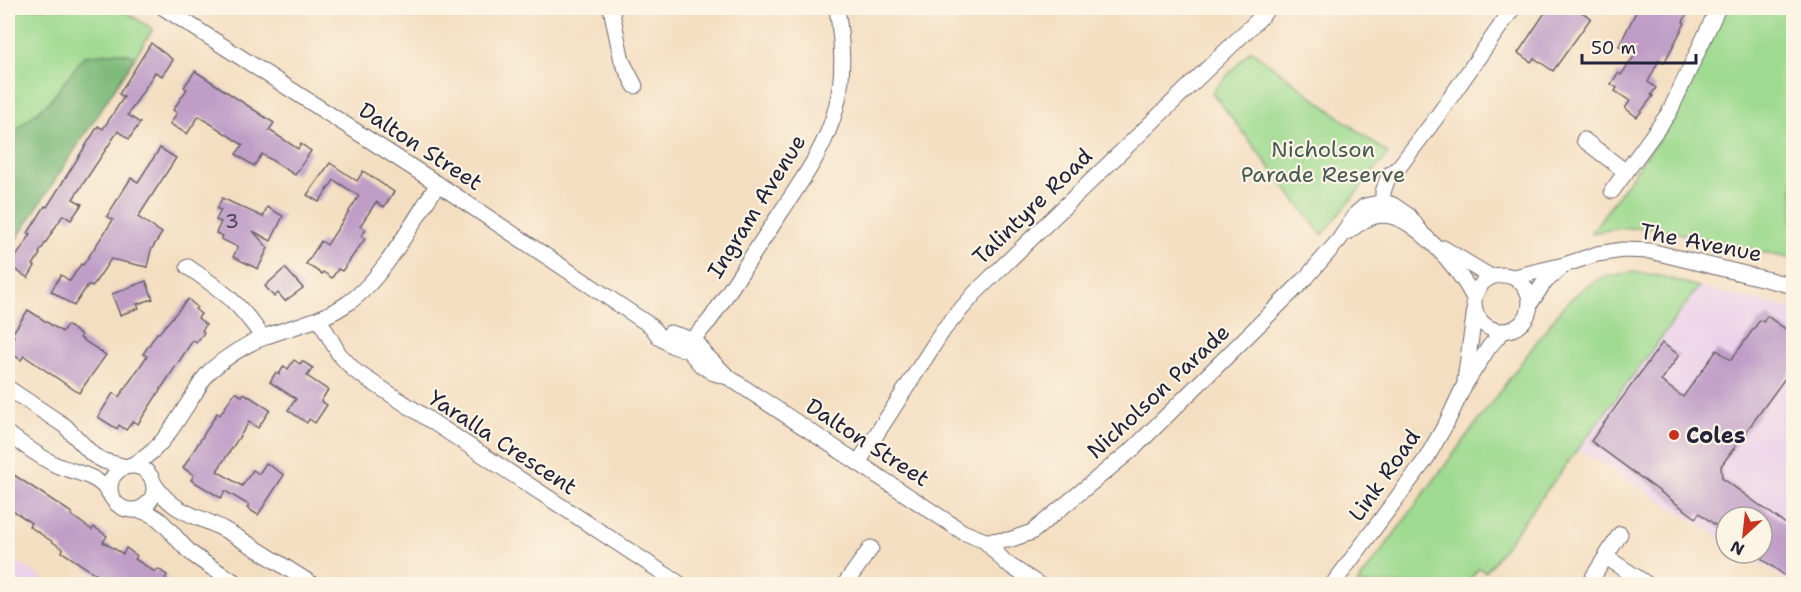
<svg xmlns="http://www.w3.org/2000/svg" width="1801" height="592" font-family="'Shantell Sans',sans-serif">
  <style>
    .built { fill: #ecd1ea }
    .green { fill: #9eda8f; stroke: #607e65; stroke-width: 1.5 }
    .forest { fill: #7eba7a; stroke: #506e5a; stroke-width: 1.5 }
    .building { fill: #bf9dc7 }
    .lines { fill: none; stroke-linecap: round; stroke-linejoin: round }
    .minor-casing { stroke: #6c646a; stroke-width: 17 }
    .minor { stroke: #fff; stroke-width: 15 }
    .poi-dot { fill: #c8321e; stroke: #fcf5e5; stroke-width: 2 }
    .labels { text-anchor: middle; stroke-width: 4.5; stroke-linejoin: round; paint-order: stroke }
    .number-label { font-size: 20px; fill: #49415e }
    .street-label { font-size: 22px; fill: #22223b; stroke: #fcf5e5 }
    .park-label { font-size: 22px; fill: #475954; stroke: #fcf5e5 }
    .poi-label { font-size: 22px; font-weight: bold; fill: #22223b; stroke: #fcf5e5; text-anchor: start }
  </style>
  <rect width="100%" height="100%" fill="#fcf5e5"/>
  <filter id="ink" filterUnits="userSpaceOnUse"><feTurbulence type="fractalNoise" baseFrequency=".0167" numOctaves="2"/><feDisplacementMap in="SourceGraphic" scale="12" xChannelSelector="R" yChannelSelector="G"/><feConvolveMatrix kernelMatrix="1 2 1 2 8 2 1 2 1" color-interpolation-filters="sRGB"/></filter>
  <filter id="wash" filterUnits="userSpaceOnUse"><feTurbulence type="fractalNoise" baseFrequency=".008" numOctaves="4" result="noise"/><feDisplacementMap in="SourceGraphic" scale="24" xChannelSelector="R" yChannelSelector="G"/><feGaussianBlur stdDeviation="1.35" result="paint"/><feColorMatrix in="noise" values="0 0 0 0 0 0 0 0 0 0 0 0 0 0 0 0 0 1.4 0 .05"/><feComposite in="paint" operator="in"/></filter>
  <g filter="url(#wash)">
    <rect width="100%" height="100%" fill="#f4dec1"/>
    <g class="built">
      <path d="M 1699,287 L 1793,309 L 1793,584 L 1744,553 L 1762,553 L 1762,517 L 1726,517 L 1726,541 L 1578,449 Z"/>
      <path d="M 8,556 L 51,584 L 8,584 Z"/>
    </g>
    <g class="green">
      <path d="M 8,8 L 119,8 L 153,29 L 8,252 Z"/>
      <path d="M 1725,8 L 1793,8 L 1793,259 L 1656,228 L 1622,228 L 1591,233 L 1675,116 Z"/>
      <path d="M 1251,50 L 1388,154 L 1322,235 L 1212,92 Z"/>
      <path d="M 1633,272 L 1660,276 L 1699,287 L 1486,572 L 1479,568 L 1466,584 L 1357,584 L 1564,305 L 1584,288 L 1603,277 Z"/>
    </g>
    <path class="forest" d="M 118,52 L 136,56 L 8,252 L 8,137 L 50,101 L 84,56 Z"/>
    <g id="blocks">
      <g class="building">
        <path d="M 1548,8 L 1575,8 L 1591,18 L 1553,71 L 1534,58 L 1531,62 L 1518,53 Z"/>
        <path d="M 1638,8 L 1690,8 L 1683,22 L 1685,23 L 1664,63 L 1659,60 L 1648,82 L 1656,88 L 1651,95 L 1653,96 L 1637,117 L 1625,108 L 1630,101 L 1615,91 L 1617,88 L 1611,84 L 1618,73 L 1621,75 L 1635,55 L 1619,46 Z"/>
        <path d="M 151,43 L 173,60 L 162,76 L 155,72 L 128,115 L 140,123 L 129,139 L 118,131 L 73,199 L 82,204 L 71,220 L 63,215 L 39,253 L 40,254 L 33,265 L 35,266 L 28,278 L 10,266 L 31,234 L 28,233 L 45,206 L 47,207 L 98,126 L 103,129 L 124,97 L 119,94 Z"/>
        <path d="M 195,71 L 274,123 L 269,130 L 298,149 L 301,144 L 311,151 L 295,175 L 262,154 L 254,166 L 236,154 L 243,145 L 199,116 L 187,134 L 170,124 L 177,113 L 173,110 L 187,89 L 184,87 Z"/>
        <path d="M 160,148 L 176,158 L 138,217 L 162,233 L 151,250 L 147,267 L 111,259 L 92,287 L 88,285 L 74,306 L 51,291 L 61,275 L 70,281 L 81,264 L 83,265 L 113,220 L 107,216 L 131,178 L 138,182 Z"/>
        <path d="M 330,163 L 357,181 L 363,171 L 394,192 L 384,207 L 376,202 L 360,226 L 366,230 L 361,236 L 365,239 L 342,271 L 338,269 L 332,278 L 323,272 L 322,274 L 306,264 L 321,241 L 327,245 L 359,196 L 334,180 L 319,202 L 307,195 Z"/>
        <path d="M 222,198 L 263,217 L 267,207 L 283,216 L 271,241 L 253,231 L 268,248 L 258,269 L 233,257 L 238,247 L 221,239 L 223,236 L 216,233 L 221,222 L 216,220 L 221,210 L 217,209 Z"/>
        <path d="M 285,268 L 303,288 L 285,301 L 278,293 L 274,297 L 265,286 Z"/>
        <path d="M 146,281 L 153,299 L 137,304 L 139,308 L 120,315 L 112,294 Z"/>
        <path d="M 188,299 L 197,307 L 195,309 L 201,314 L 198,318 L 206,325 L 202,331 L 204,333 L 196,343 L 193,340 L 138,424 L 133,421 L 126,430 L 119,425 L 117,429 L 98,417 L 113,393 L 119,397 L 147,356 L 143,354 L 157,333 L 159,333 Z"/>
        <path d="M 28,310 L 62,332 L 67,325 L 81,335 L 80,338 L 106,355 L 79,393 L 24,356 L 21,360 L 8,351 L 8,345 L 14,336 L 12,334 Z"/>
        <path d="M 1767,316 L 1794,335 L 1794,366 L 1721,466 L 1722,478 L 1794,530 L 1794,582 L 1762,559 L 1762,517 L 1726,517 L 1726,533 L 1699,513 L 1696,518 L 1591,441 L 1662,343 L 1679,355 L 1661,381 L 1683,397 L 1717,350 L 1731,360 L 1760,320 L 1763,322 Z"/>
        <path d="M 294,360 L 300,364 L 302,361 L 313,368 L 307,376 L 328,390 L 321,401 L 327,405 L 315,423 L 309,419 L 307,423 L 288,410 L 296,399 L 270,382 L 276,372 L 279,374 L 284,366 L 288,369 Z"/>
        <path d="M 235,392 L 242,396 L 244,393 L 270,410 L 258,428 L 249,422 L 217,471 L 242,486 L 253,470 L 259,474 L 266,463 L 284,475 L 258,515 L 247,508 L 249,505 L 225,491 L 221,498 L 191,480 L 194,475 L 183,468 L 217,413 L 220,415 Z"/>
        <path d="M 8,471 L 72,513 L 71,515 L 92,530 L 94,527 L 107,536 L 103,542 L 123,554 L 126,548 L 137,556 L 135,559 L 155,572 L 158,569 L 167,575 L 165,579 L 174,585 L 112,585 L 62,552 L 63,549 L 29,526 L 31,523 L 8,507 Z"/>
      </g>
    </g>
  </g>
  <g filter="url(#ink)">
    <use href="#blocks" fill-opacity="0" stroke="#6c646a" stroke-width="1.5"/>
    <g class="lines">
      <g class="minor-casing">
        <g id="minor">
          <path d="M 164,8 L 438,184 L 651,326 L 660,338 L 673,346 L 689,351 L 701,365 L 714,373 L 728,377"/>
          <path d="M 611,8 L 622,61 L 635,86"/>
          <path d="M 1584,140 L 1626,172"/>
          <path d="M 1612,191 L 1669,113 L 1718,8"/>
          <path d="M 1383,215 L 1383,192 L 1389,175 L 1399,167 L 1436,118 L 1513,8"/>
          <path d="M 1348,232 C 1358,224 1368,216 1382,215 C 1416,215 1460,271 1474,298"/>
          <path d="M 1443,248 L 1491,277"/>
          <path d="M 188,267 C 223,291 239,302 263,338"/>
          <circle cx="1502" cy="303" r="28"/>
          <path d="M 1514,277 L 1564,265 L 1597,254 L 1623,250 L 1650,251 L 1794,286"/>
          <path d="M 1530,304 L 1543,284 L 1562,267"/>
          <path d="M 319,319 L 339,354 L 355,371 L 680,584"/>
          <path d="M 670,333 L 690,339 L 699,345 L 705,354 L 728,377 L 963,532 L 985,541 L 1006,563 L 1038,584"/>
          <path d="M 689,347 L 692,340 L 710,320 C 734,284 757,248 781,212 C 803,179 826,147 836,108 C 845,74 842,41 837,8"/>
          <path d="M 1465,380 L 1475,309"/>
          <path d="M 8,388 L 65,426 L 93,455 L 104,461 L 126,467"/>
          <path d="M 8,434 C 23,444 39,457 56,465 C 78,474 100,474 112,498"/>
          <path d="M 858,463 L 944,329 L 976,292 L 1262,16 L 1268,8"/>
          <path d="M 129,466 C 161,454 177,419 195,393 C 199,386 204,377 210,371 C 226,357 245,345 264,337 C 293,326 323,321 348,303 C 383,279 414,220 438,184"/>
          <circle cx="132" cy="488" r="22"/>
          <path d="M 153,482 C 174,515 194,513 225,530 C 255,547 283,566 312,584"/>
          <path d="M 134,510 C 162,511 172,537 191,553 C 206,565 222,574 238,584"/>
          <path d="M 985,541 L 1009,540 L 1032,532 L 1134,448 L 1305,279 L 1339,240 L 1357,213 L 1365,206 L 1383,202 L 1393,205 L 1409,216 L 1421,232"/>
          <path d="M 1606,557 L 1647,584"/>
          <path d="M 1593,577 L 1620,534"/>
          <path d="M 845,584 L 871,548"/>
          <path d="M 1333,584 L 1426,459 L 1447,422 L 1464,386 L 1489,347 L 1503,331"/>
        </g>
      </g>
      <use href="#minor" class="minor"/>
    </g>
  </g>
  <circle class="poi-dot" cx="1674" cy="435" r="6"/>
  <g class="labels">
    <g class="number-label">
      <text x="232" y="228">3</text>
    </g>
    <g class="street-label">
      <text transform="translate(421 146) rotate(33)" y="8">Dalton Street</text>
      <text transform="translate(756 206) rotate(-58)" y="8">Ingram Avenue</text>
      <text transform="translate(1032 206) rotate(-44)" y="8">Talintyre Road</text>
      <text transform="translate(1701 242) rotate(11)" y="8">The Avenue</text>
      <text transform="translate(1158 391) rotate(-43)" y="8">Nicholson Parade</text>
      <text transform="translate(503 442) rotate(33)" y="8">Yaralla Crescent</text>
      <text transform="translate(868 442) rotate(33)" y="8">Dalton Street</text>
      <text transform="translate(1384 475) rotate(-55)" y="8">Link Road</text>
    </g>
    <g class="park-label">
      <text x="1323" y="157">Nicholson<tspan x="1323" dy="25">Parade Reserve</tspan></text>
    </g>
    <g class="poi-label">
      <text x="1686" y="443">Coles</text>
    </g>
  </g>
  <rect width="1801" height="592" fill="none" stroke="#fcf5e5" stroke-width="30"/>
  <g transform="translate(1744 535) rotate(207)"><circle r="28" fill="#fcf5e5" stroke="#a5a1a1" stroke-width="1.5"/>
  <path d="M0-4.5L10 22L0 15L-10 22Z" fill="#c8321e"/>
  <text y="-9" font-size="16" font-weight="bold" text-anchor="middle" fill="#22223b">N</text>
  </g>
  <path d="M1582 54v9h114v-9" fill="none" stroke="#22223b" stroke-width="3"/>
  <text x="1591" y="54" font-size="18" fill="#22223b" stroke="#fcf5e5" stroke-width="4.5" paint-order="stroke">50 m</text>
</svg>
